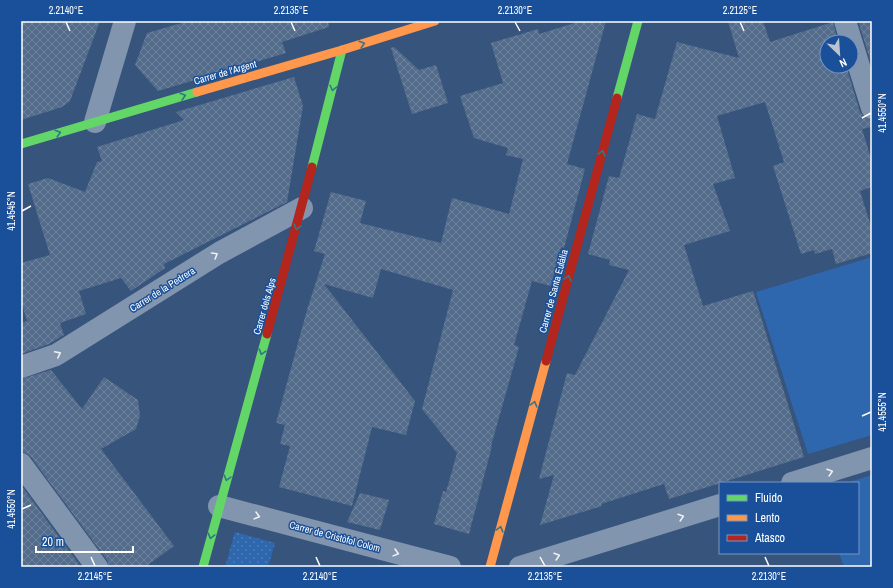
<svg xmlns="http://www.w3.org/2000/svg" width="893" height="588" font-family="'Archivo Narrow',sans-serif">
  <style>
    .grass { fill: url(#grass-dots) }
    .park { fill: #2f67ae }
    .building { fill: url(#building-cross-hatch) }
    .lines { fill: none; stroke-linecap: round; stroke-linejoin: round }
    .street { stroke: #8195af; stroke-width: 22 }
    .fast { stroke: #63d668; stroke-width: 9 }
    .slow { stroke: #ff974d; stroke-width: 9 }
    .jam { stroke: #b3261e; stroke-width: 9 }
    .oneway { stroke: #30788a }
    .oneway2 { stroke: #eceff3 }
    .ticks { fill: none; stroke: #fff; stroke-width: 1.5 }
    .labels { text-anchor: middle; stroke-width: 3; stroke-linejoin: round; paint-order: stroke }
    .street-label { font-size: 10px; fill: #fff; stroke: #1a5099 }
    .neatline { fill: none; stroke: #fff; stroke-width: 1.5 }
    .ticks-label { font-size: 10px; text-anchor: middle; fill: #fff }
  </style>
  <defs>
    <pattern id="grass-dots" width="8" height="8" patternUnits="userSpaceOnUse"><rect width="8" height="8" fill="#2f67ae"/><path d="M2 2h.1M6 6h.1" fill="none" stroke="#4e7eba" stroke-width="1.8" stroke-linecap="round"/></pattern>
    <pattern id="building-cross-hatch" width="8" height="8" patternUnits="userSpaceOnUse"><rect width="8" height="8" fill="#546c8b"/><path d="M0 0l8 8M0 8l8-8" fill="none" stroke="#6e829c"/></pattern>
  </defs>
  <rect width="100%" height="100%" fill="#37547c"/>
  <path class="grass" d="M 235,532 L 275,543 L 268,567 L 225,567 Z"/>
  <g class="park">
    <path d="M 872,257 L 872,435 L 808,454 L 756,292 Z"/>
    <path d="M 872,475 L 872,567 L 844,567 L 839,553 L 858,553 L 858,483 L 846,483 Z"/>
  </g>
  <g class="building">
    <path d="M 21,21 L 100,21 L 70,101 L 62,107 L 21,120 Z"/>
    <path d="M 189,21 L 328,21 L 329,27 L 282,42 L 286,53 L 158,91 L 135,65 L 147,33 Z"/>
    <path d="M 581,21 L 606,21 L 567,164 L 585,169 L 564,248 L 561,247 L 551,286 L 532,281 L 514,345 L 519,347 L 491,446 L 492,446 L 469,534 L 434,524 L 443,491 L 446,492 L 457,453 L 422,409 L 453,290 L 381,269 L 373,298 L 324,284 L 415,401 L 406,435 L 372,427 L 352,506 L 279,487 L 290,446 L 280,444 L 285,425 L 276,423 L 307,310 L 325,254 L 314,251 L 331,192 L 366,201 L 360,223 L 441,243 L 452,198 L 509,214 L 523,159 L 506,155 L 508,148 L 474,138 L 460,96 L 503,83 L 491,43 L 538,29 L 539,34 Z"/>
    <path d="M 728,21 L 763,21 L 770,42 L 833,22 L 838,42 L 827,42 L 827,66 L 846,66 L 860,112 L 864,117 L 872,120 L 872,127 L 862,129 L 872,162 L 872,187 L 860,191 L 872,230 L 872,253 L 836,264 L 832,249 L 815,254 L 814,250 L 801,254 L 773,166 L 784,162 L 765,102 L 717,116 L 735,178 L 713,184 L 730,231 L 684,245 L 703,306 L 753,291 L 804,457 L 669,499 L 664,484 L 601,504 L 602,506 L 540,525 L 554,475 L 539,479 L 567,373 L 575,375 L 629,270 L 609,265 L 610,260 L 588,254 L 609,176 L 619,178 L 637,114 L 655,119 L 677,42 L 739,58 Z"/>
    <path d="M 858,21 L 872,21 L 872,66 Z"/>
    <path d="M 394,47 L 419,70 L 436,65 L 448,103 L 412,114 L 391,48 Z"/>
    <path d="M 294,77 L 303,106 L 287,202 L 164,264 L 165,268 L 131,291 L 121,278 L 79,291 L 86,314 L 60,323 L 64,335 L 49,344 L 21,354 L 21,323 L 27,321 L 21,300 L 21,263 L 50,255 L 28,184 L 48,178 L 85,192 L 97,162 L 102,161 L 97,147 L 184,120 L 176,112 Z"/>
    <path d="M 51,370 L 82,409 L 104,377 L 138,400 L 140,416 L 136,429 L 101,449 L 174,546 L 145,567 L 109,567 L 107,560 L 31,457 L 26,453 L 21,452 L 21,379 Z"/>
    <path d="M 21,485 L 81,567 L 21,567 Z"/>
    <path d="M 360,493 L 389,500 L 380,530 L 347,522 Z"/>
  </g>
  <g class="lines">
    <g class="street">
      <path d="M 845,21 L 872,108"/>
      <path d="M 95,122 L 125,21"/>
      <path d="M 21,367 L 56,355 L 219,253 L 302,208"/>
      <path d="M 21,464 L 97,567"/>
      <path d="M 792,483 L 872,458"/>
      <path d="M 219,506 L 450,567"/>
      <path d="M 520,567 L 720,505"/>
    </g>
    <g class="fast">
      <path d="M 617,98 L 638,21"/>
      <path d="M 21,144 L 197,92"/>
      <path d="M 312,167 L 342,50"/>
      <path d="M 203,567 L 267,334"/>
    </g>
    <g class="slow">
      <path d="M 197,92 L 342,50 L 435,21"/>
      <path d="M 490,567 L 546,361"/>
    </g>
    <g class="jam">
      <path d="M 267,334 L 312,167"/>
      <path d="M 546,361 L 617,98"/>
    </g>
  </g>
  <defs><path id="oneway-chevron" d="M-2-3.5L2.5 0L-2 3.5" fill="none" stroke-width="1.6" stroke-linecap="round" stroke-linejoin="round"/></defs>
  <g class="oneway">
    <use href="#oneway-chevron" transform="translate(362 44) rotate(-17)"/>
    <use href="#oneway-chevron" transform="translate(333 88) rotate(104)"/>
    <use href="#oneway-chevron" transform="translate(183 96) rotate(-16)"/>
    <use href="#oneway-chevron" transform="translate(58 133) rotate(-17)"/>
    <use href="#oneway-chevron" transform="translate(602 153) rotate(-75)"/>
    <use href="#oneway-chevron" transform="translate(297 227) rotate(106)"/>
    <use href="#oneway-chevron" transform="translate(568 278) rotate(-75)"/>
    <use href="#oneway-chevron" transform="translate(262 352) rotate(106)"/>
    <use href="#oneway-chevron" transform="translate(534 404) rotate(-75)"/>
    <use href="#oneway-chevron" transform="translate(227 478) rotate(106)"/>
    <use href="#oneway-chevron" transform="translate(500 529) rotate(-75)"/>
    <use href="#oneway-chevron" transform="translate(211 536) rotate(105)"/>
  </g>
  <g class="oneway2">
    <use href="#oneway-chevron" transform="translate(215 255) rotate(-31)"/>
    <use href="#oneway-chevron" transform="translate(58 354) rotate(-27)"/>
    <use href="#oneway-chevron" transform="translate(830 472) rotate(-17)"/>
    <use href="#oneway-chevron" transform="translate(257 516) rotate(15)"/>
    <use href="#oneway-chevron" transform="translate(681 517) rotate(-17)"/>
    <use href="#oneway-chevron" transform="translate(396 553) rotate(15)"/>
    <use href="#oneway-chevron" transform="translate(557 556) rotate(-17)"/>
  </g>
  <path class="ticks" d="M 66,22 L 70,31M 291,22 L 295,31M 515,22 L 520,31M 740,22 L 744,31M 862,118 L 871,113M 22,211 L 31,206M 862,416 L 871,412M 22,509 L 31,505M 91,557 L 95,566M 316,557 L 320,566M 540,557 L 545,566M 765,557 L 769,566"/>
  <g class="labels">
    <g class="street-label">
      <text transform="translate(225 72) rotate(-16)" y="4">Carrer de l'Argent</text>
      <text transform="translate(162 289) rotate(-32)" y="4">Carrer de la Pedrera</text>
      <text transform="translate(553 291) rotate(-75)" y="4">Carrer de Santa Eulália</text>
      <text transform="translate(264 306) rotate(-74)" y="4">Carrer dels Alps</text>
      <text transform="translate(335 536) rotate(15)" y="4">Carrer de Cristòfol Colom</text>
    </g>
  </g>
  <rect width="893" height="588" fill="none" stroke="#1a5099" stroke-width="44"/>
  <rect x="719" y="482" width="140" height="72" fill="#1a5099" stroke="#7696c2"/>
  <rect x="727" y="495" width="20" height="6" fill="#63d668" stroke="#7696c2"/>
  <text x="755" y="502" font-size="12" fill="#ffffff">Fluido</text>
  <rect x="727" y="515" width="20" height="6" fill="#ff974d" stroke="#7696c2"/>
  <text x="755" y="522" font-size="12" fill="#ffffff">Lento</text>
  <rect x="727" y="535" width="20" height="6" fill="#b3261e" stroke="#7696c2"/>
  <text x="755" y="542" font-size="12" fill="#ffffff">Atasco</text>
  <g transform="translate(839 54) rotate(155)"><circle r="19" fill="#1a5099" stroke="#7696c2"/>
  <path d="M0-3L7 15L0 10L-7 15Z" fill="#b9c3d1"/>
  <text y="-6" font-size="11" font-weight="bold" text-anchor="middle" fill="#ffffff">N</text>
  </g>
  <path d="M36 546v6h97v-6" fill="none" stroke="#ffffff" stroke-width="2"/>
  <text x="42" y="546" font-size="12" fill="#ffffff" stroke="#1a5099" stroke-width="3" paint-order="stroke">20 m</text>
  <rect x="22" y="22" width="849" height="544" class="neatline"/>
  <g class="ticks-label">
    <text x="66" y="14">2.2140°E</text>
    <text x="291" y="14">2.2135°E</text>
    <text x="515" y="14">2.2130°E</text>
    <text x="740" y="14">2.2125°E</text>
    <text transform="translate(882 113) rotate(-90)" y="4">41.4550°N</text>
    <text transform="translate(11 211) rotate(-90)" y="4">41.4545°N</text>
    <text transform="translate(882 412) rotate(-90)" y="4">41.4555°N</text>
    <text transform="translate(11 509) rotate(-90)" y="4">41.4550°N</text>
    <text x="95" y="580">2.2145°E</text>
    <text x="320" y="580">2.2140°E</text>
    <text x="545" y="580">2.2135°E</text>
    <text x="769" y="580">2.2130°E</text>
  </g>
</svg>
